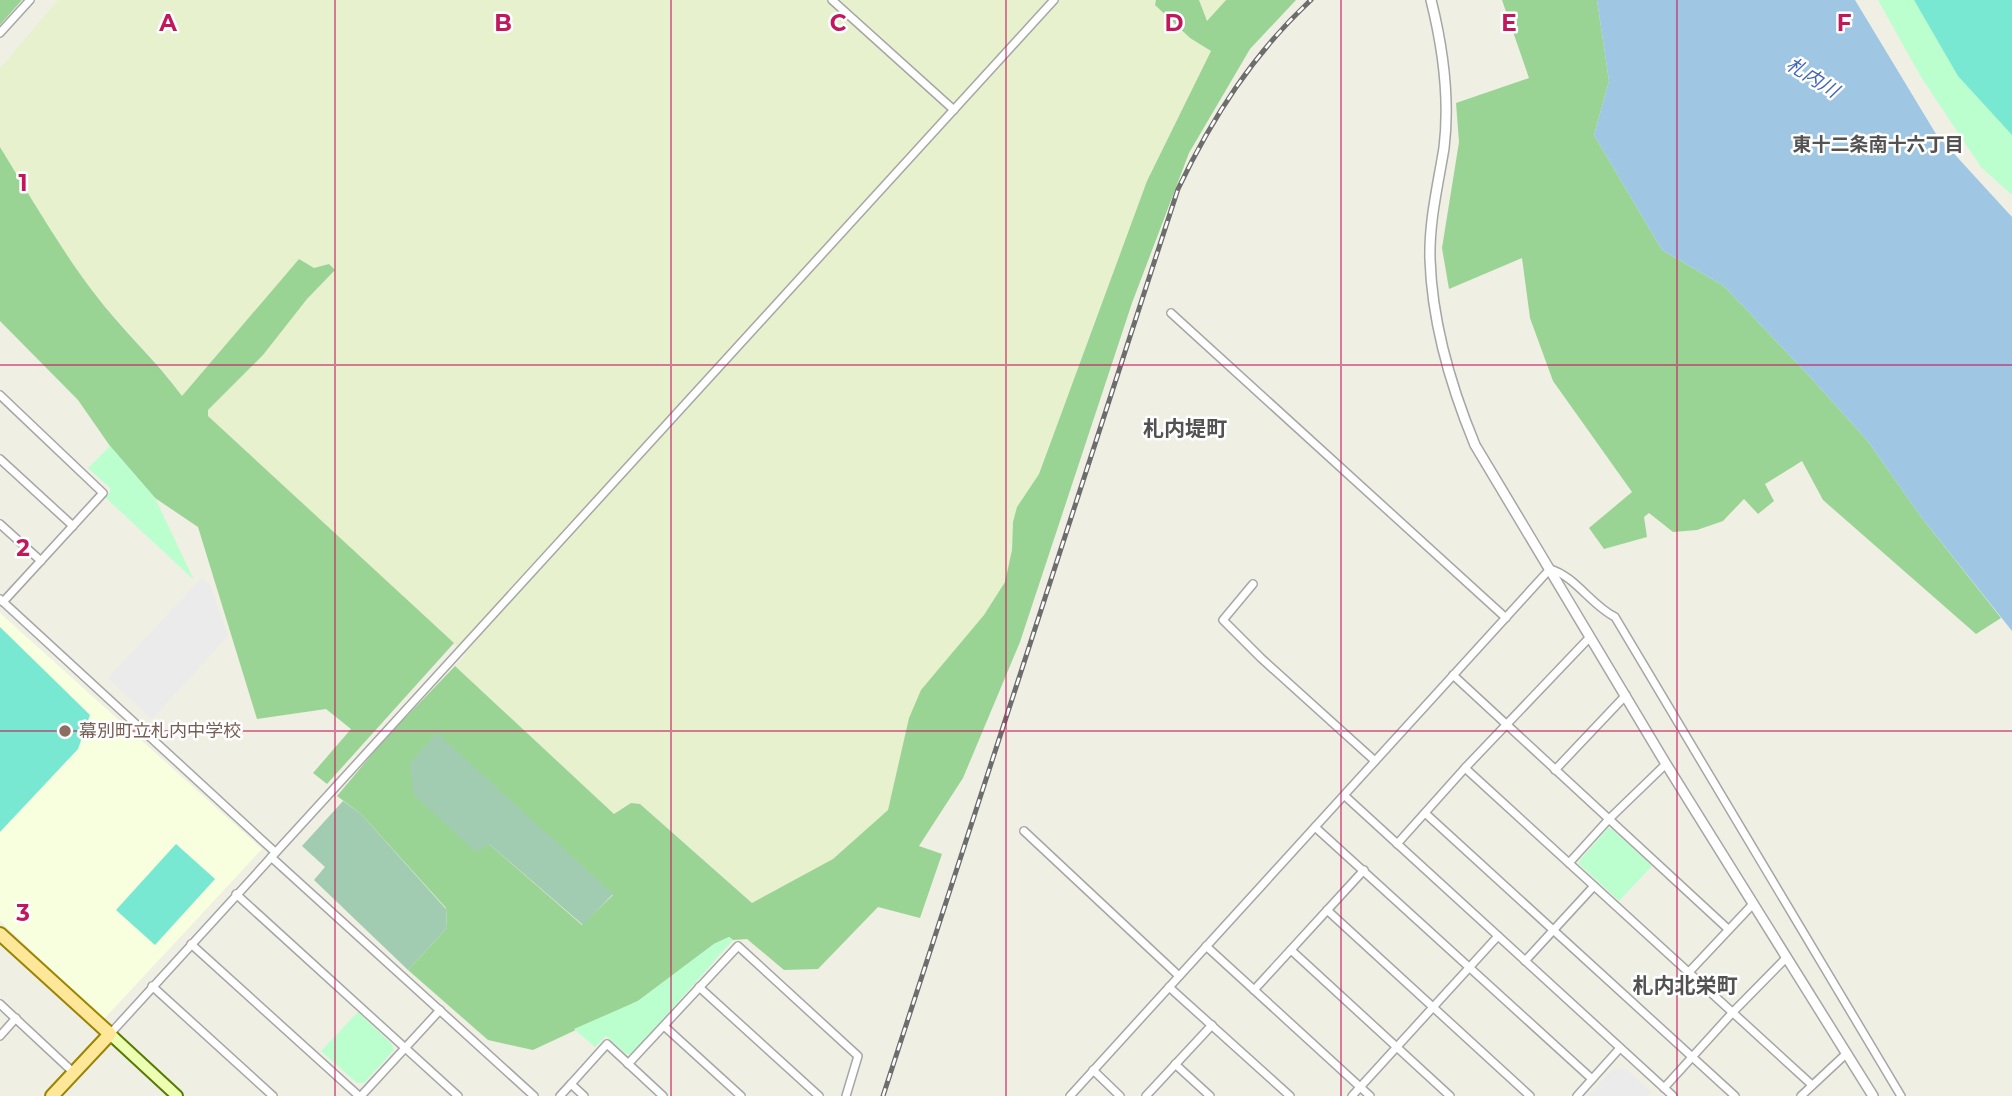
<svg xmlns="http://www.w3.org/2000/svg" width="2012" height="1096" font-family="Montserrat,'Noto Sans JP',sans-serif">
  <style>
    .education { fill: #f8ffde }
    .farmland { fill: #e7f1cd }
    .forest { fill: #9ad494; fill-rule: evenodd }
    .cemetery { fill: #a2ccb1 }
    .park { fill: #bcffcf }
    .pitch { fill: #79e8d3 }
    .parking { fill: #ebebeb }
    .water { fill: #9fc6e3 }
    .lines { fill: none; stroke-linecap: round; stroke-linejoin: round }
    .minor-casing { stroke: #a6a6a6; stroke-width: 10 }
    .tertiary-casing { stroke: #a6a6a6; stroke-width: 12 }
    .secondary-casing { stroke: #557b00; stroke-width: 14 }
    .primary-casing { stroke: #998500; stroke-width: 16 }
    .minor { stroke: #fff; stroke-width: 7 }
    .tertiary { stroke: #fff; stroke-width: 9 }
    .secondary { stroke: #ecffb3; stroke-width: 10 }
    .primary { stroke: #ffe79a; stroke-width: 12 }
    .rail-casing { stroke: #6d6d6d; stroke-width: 5 }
    .rail { stroke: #fff; stroke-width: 2.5; stroke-dasharray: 8; stroke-linecap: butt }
    .grid { fill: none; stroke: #c2185b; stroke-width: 2; stroke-opacity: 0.55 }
    .education-dot { fill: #8d6e63; stroke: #fff; stroke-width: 2.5 }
    .labels { text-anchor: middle; stroke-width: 5; stroke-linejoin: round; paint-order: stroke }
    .education-label { font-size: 18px; fill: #785e54; stroke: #fff; text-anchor: start }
    .water-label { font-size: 19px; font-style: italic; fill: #4165b8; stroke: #fff }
    .neighbourhood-label { font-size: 19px; font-weight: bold; fill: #525252; stroke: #fff }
    .quarter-label { font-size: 21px; font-weight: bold; fill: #525252; stroke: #fff }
    .grid-label { font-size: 23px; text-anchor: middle; font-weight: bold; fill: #c2185b; stroke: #fff; stroke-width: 5; stroke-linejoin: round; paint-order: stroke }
  </style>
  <rect width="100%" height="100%" fill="#f0efe4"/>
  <path class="education" d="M 0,613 L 262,849 L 104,1019 L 0,921 Z"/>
  <g class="farmland">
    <path d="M 58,0 L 1156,0 L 1155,5 L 1190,38 L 1212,50 L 1147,181 L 1039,474 L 1017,507 L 1013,522 L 1012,550 L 1005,582 L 984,615 L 909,718 L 888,810 L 833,859 L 753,903 L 640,804 L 631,803 L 614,814 L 455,666 L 466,655 L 208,416 L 208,410 L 263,355 L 307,299 L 335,270 L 329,264 L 314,268 L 299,259 L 182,396 L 164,372 L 95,295 L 54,236 L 0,147 L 0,68 Z"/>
    <path d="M 1199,0 L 1226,0 L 1207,22 Z"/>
  </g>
  <g class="forest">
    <path d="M 0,0 L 22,0 L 0,25 Z"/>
    <path d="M 1156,0 L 1199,0 L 1207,21 L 1226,0 L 1296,0 L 1250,49 L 1189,153 L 1132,303 L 1020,642 L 963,778 L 919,846 L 942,854 L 920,918 L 878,907 L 818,969 L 784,970 L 747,939 L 733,940 L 729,937 L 714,944 L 638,1001 L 533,1050 L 488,1040 L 408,970 L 447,928 L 446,908 L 361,814 L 337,796 L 383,741 L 455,666 L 614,814 L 631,803 L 640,804 L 752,903 L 833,859 L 888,810 L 909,718 L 921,690 L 984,615 L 1005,582 L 1012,550 L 1013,522 L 1017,507 L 1039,474 L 1147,181 L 1211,51 L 1190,38 L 1155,5 ZM 489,844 L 613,895 L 582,925 Z"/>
    <path d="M 1502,0 L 1597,0 L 1609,81 L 1594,135 L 1662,250 L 1724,286 L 1811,378 L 1867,440 L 1922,518 L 2001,618 L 1976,634 L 1823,500 L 1802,461 L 1765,484 L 1774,501 L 1758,514 L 1744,499 L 1723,521 L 1697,530 L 1673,532 L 1649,513 L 1644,517 L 1647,537 L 1604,549 L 1589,528 L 1632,492 L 1553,381 L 1530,318 L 1522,258 L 1449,289 L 1442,248 L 1459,142 L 1456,103 L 1529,78 Z"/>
    <path d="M 0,147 C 30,196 59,247 94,293 C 121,329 155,359 182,396 L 299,259 L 314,268 L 329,264 L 335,270 L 307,299 L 263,355 L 208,410 L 208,416 L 454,643 L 327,784 L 313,773 L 351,729 L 326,709 L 257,719 L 198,527 L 155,498 L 110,446 L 78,400 L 0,321 Z"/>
  </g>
  <g class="cemetery">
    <path d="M 437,733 L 613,894 L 583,925 L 489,844 L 476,852 L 413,794 L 410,763 Z"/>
    <path d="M 343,801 L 361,814 L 446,909 L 447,928 L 408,970 L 314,880 L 325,867 L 302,846 Z"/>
  </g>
  <g class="park">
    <path d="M 1878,0 L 2012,0 L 2012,195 L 1981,167 L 1921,77 Z"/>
    <path d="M 110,446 L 155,498 L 194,580 L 105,497 L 110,492 L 110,488 L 88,468 Z"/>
    <path d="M 1608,828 L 1612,829 L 1652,866 L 1619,901 L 1579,864 L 1579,861 Z"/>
    <path d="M 729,937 L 733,940 L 632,1054 L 626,1054 L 606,1036 L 595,1047 L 574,1029 L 638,1001 L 714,944 Z"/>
    <path d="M 358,1012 L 392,1044 L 394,1050 L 364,1083 L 357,1083 L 321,1051 Z"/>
  </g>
  <g class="pitch">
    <path d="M 1914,0 L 2012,0 L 2012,135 L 1958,76 Z"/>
    <path d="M 0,627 L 90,715 L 78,749 L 0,832 Z"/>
    <path d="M 176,844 L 215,879 L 155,945 L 116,910 Z"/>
  </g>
  <g class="parking">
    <path d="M 202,578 L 210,585 L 228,636 L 152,719 L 108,678 Z"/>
    <path d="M 1626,1069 L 1651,1092 L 1648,1096 L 1588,1096 L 1612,1070 Z"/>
  </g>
  <path class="water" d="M 1597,0 L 1855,0 L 1936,134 L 2012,217 L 2012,631 L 1922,518 L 1867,440 L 1811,378 L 1724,286 L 1662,250 L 1594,135 L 1609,81 Z"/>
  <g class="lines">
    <g class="minor-casing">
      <g id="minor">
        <path d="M 832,0 L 954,110"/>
        <path d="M 0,33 L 30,0"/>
        <path d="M 1171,313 L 1506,618"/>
        <path d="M 0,395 L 103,493 L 3,602"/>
        <path d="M 0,459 L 73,526"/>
        <path d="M 0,524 L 41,561"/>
        <path d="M 1253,584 L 1223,620 L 1261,658 L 1375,761"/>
        <path d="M 0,599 L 275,852"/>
        <path d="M 1453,675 L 1728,929"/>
        <path d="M 1465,768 L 1812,1085"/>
        <path d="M 1555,770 L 1626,695"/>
        <path d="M 1345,796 L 1673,1096"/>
        <path d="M 1425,813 L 1735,1096"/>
        <path d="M 1315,827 L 1592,1079"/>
        <path d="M 1024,831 L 1179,976"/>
        <path d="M 1397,844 L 1465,768 L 1590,637"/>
        <path d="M 271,857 L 534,1096"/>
        <path d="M 1569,863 L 1609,819 L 1666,764"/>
        <path d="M 236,894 L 458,1096"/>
        <path d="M 1327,910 L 1530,1096"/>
        <path d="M 191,944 L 359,1096"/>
        <path d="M 1206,946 L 1370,1096"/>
        <path d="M 1291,950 L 1450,1096"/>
        <path d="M 1525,961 L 1594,886"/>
        <path d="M 1689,972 L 1753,904"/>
        <path d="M 152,986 L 273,1096"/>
        <path d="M 699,987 L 819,1096"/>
        <path d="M 1169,987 L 1290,1096"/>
        <path d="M 1254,990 L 1364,870"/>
        <path d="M 0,1004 L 74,1073"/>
        <path d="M 664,1026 L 741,1096"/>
        <path d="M 110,1034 L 1054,0"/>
        <path d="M 0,1036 L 16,1018"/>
        <path d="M 628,1064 L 738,946 L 858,1056 L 846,1096"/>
        <path d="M 1175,1064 L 1210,1096"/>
        <path d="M 1093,1070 L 1120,1096"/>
        <path d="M 571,1084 L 607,1044 L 663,1096"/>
        <path d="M 1664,1088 L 1733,1012 L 1787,957"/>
        <path d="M 361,1096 L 440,1010"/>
        <path d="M 560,1096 L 571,1084 L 584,1096"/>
        <path d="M 1070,1096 L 1550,569 C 1575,576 1591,605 1615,617 L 1901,1096"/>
        <path d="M 1146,1096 L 1212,1025"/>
        <path d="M 1352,1096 L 1498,936"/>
        <path d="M 1577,1096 L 1620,1048"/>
        <path d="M 1801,1096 L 1847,1053"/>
      </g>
    </g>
    <g class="tertiary-casing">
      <path id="tertiary" d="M 1431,0 C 1443,48 1450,99 1444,148 C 1438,185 1429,221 1430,259 C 1432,322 1451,387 1475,445 L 1666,764 L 1873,1096"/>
    </g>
    <g class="secondary-casing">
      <path id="secondary" d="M 110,1034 L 177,1096"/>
    </g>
    <g class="primary-casing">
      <path id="primary" d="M 0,934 L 110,1034 L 52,1096"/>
    </g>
    <use href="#minor" class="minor"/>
    <use href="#tertiary" class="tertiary"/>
    <use href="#secondary" class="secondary"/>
    <use href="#primary" class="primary"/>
    <g class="rail-casing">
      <path id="rail" d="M 883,1096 L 1178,189 C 1212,118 1253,54 1311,0"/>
    </g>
    <use href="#rail" class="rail"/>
  </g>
  <path class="grid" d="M 335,0 L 335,1096M 671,0 L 671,1096M 1006,0 L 1006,1096M 1341,0 L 1341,1096M 1677,0 L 1677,1096M 0,365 L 2012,365M 0,731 L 2012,731"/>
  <circle class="education-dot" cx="65" cy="731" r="7"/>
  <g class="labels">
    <g class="education-label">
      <text x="79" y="737">幕別町立札内中学校</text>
    </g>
    <g class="water-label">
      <text transform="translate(1813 77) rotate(32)" y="7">札内川</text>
    </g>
    <g class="neighbourhood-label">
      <text x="1878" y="151">東十二条南十六丁目</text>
    </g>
    <g class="quarter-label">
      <text x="1185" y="436">札内堤町</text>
      <text x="1685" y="993">札内北栄町</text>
    </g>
  </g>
  <g class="grid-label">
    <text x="168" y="31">A</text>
    <text x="503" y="31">B</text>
    <text x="838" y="31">C</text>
    <text x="1174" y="31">D</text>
    <text x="1509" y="31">E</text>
    <text x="1844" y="31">F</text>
    <text x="23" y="191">1</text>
    <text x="23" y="556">2</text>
    <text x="23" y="921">3</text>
  </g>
</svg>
